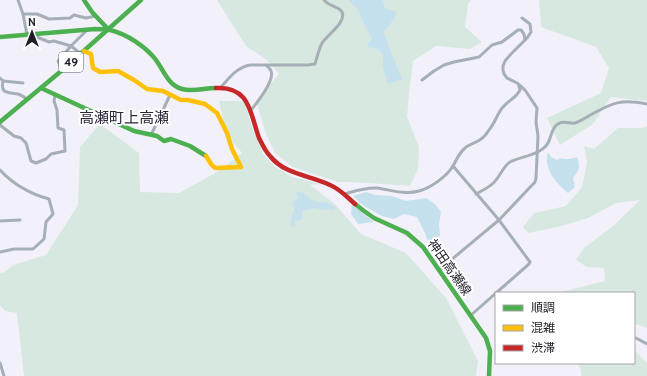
<svg xmlns="http://www.w3.org/2000/svg" width="647" height="376" font-family="Cabin,'Noto Sans JP',sans-serif">
  <style>
    .green { fill: #d7e8e1 }
    .water { fill: #c5e1ee }
    .lines { fill: none; stroke-linecap: round; stroke-linejoin: round }
    .street { stroke: #a6afb6; stroke-width: 3 }
    .fast { stroke: #4caf50; stroke-width: 4.5 }
    .slow { stroke: #ffc107; stroke-width: 4.5 }
    .jam { stroke: #c62828; stroke-width: 4.5 }
    .labels { text-anchor: middle; stroke-width: 4; stroke-linejoin: round; paint-order: stroke }
    .shield { fill: #fff; stroke: #626268; stroke-width: 1 }
    .shield-label { font-size: 12px; font-weight: bold; fill: #1f1e28 }
    .street-label { font-size: 13px; fill: #1f1e28; stroke: #fff }
    .quarter-label { font-size: 15px; fill: #2a273c; stroke: #fff }
  </style>
  <rect width="100%" height="100%" fill="#f2f1fa"/>
  <g class="green">
    <path d="M 217,0 L 348,0 L 358,10 L 362,21 L 369,33 L 371,39 L 367,45 L 369,47 L 376,49 L 383,54 L 383,69 L 388,83 L 403,79 L 397,67 L 384,32 L 392,22 L 385,8 L 383,0 L 471,0 L 468,4 L 465,27 L 482,42 L 470,49 L 436,46 L 413,61 L 409,93 L 407,117 L 419,147 L 418,169 L 410,186 L 369,183 L 347,182 L 338,182 L 293,167 L 275,153 L 266,134 L 256,101 L 279,74 L 267,60 L 246,46 Z"/>
    <path d="M 539,0 L 647,0 L 647,101 L 611,97 L 593,124 L 560,145 L 547,118 L 601,93 L 609,68 L 596,47 L 541,27 Z"/>
    <path d="M 219,101 L 244,101 L 253,130 L 263,154 L 275,167 L 292,177 L 321,184 L 310,185 L 335,204 L 361,234 L 406,253 L 446,298 L 478,361 L 476,376 L 24,376 L 17,313 L 5,311 L 0,305 L 0,273 L 5,272 L 13,265 L 46,255 L 78,205 L 80,147 L 100,124 L 139,153 L 140,192 L 179,193 L 217,172 L 242,153 L 233,142 L 224,123 Z"/>
    <path d="M 647,126 L 647,328 L 636,324 L 634,327 L 634,293 L 557,293 L 605,281 L 604,268 L 587,267 L 576,260 L 584,248 L 613,226 L 640,200 L 616,203 L 588,218 L 558,227 L 528,233 L 523,227 L 534,213 L 566,206 L 582,187 L 587,162 L 584,146 L 594,149 L 618,128 L 641,128 Z"/>
    <path d="M 634,350 L 647,363 L 647,376 L 581,376 L 581,370 L 577,363 L 634,363 Z"/>
  </g>
  <g class="water">
    <path d="M 348,0 L 383,0 L 385,8 L 397,12 L 392,22 L 384,32 L 397,67 L 403,79 L 388,84 L 383,69 L 383,54 L 376,49 L 368,47 L 367,45 L 371,39 L 369,33 L 362,21 L 358,10 Z"/>
    <path d="M 548,152 L 551,157 L 557,160 L 560,158 C 566,160 571,159 577,157 C 581,167 579,170 573,178 L 575,187 L 568,193 C 556,183 543,169 548,152 Z"/>
    <path d="M 301,191 C 305,195 310,198 315,201 C 318,203 321,202 325,202 C 328,203 334,206 336,208 L 333,210 L 326,209 L 322,210 L 315,208 L 302,211 L 303,219 L 296,221 L 295,222 L 295,225 L 293,228 L 290,225 L 292,215 L 294,213 L 294,206 L 292,204 L 294,202 L 294,199 L 296,200 L 298,197 L 296,193 Z"/>
    <path d="M 366,192 L 375,195 L 392,196 L 406,201 L 426,198 L 435,204 L 441,212 L 439,224 L 440,236 L 428,242 L 425,233 L 417,217 L 404,214 L 394,219 L 382,216 L 364,206 L 353,196 Z"/>
    <path d="M 352,205 L 374,222 L 358,224 L 351,214 Z"/>
  </g>
  <g class="lines">
    <g class="street">
      <path d="M 18,0 L 23,14 L 27,35"/>
      <path d="M 23,14 L 37,14 L 49,19 L 70,18 L 74,15 L 86,18 L 96,16"/>
      <path d="M 32,35 L 49,42 L 54,41 L 71,46 L 87,30"/>
      <path d="M 62,70 L 58,61 L 71,46 L 81,54"/>
      <path d="M 0,78 L 3,81 C 0,95 9,92 18,94 C 21,95 24,97 27,99"/>
      <path d="M 422,80 L 434,71 L 444,65 L 454,62 L 479,57 L 492,45 L 502,42 L 518,30 L 521,30 L 524,34 L 525,40"/>
      <path d="M 3,81 L 23,83"/>
      <path d="M 221,87 C 230,77 236,68 250,65 L 308,65 L 315,64 C 317,57 319,49 322,43 C 327,35 347,22 342,12 C 339,6 329,7 324,0"/>
      <path d="M 251,110 C 257,103 275,80 271,71 C 270,68 269,68 267,66"/>
      <path d="M 0,125 L 14,136 L 21,138 L 26,143 L 31,161 L 36,163 L 46,159 L 51,154 L 65,151 L 64,130 L 58,128 L 57,110 L 54,101 L 55,95"/>
      <path d="M 151,135 L 170,95"/>
      <path d="M 453,166 L 499,220 L 530,262 L 529,264 L 496,293"/>
      <path d="M 0,170 C 13,184 31,194 49,199 L 53,214 L 46,222 L 44,239 L 33,249 L 14,249 L 0,252"/>
      <path d="M 344,194 C 355,191 366,187 377,188 C 391,190 405,195 419,191 C 431,188 447,176 453,166 C 457,159 459,153 465,148 C 468,145 472,144 476,142 C 481,140 486,135 489,130 C 495,123 498,112 503,107 C 509,100 516,98 520,90 L 519,86"/>
      <path d="M 476,194 C 483,190 491,187 496,180 C 501,174 504,166 510,162 C 522,156 541,155 548,143 C 552,136 551,128 558,124 C 563,120 569,124 575,123 C 581,121 587,117 592,114 C 614,102 622,99 647,104"/>
      <path d="M 0,221 L 20,220"/>
      <path d="M 439,270 L 499,220 L 535,182 L 536,178 L 538,136 L 536,122 L 537,108 L 525,90 L 517,83 L 507,78 L 504,74 L 503,70 L 503,66 L 505,61 L 511,54 L 527,38 L 531,32 L 530,24 L 522,18"/>
      <path d="M 470,316 L 496,293"/>
      <path d="M 636,338 L 647,344"/>
      <path d="M 0,363 L 4,376"/>
    </g>
    <g class="fast">
      <path d="M 84,0 L 92,12 L 108,29"/>
      <path d="M 0,37 L 95,29 C 100,29 105,29 110,30 C 127,34 146,47 156,60 C 164,71 168,85 182,89 C 193,92 205,88 216,88"/>
      <path d="M 41,88 L 134,131 L 157,136 L 164,141 L 171,139 L 190,146 L 206,156"/>
      <path d="M 0,122 L 60,72 L 141,0"/>
      <path d="M 355,204 L 364,211 L 374,218 L 407,233 L 423,247 L 486,338 L 490,351 L 489,376"/>
    </g>
    <path class="slow" d="M 84,51 L 91,54 L 93,68 L 100,72 L 118,71 L 134,80 L 147,89 L 163,91 L 181,100 L 188,100 L 205,104 L 217,113 L 227,133 L 232,149 L 241,167 L 215,168 L 211,164 L 206,156"/>
    <path class="jam" d="M 216,88 C 250,86 250,113 259,138 C 262,144 265,151 270,156 C 285,175 310,175 330,185 C 340,189 347,197 355,204"/>
  </g>
  <g class="labels">
    <rect class="shield" x="59" y="52" width="24" height="20" rx="3"/>
    <g class="shield-label">
      <text x="71" y="66">49</text>
    </g>
    <g class="street-label">
      <text transform="translate(450 267) rotate(55)" y="5">神田高瀬線</text>
    </g>
    <g class="quarter-label">
      <text x="124" y="123">高瀬町上高瀬</text>
    </g>
  </g>
  <rect x="495" y="292" width="140" height="72" fill="#ffffff" stroke="#a5a5a9"/>
  <rect x="503" y="305" width="20" height="6" fill="#4caf50" stroke="#a5a5a9"/>
  <text x="531" y="312" font-size="12" fill="#1f1e28">順調</text>
  <rect x="503" y="325" width="20" height="6" fill="#ffc107" stroke="#a5a5a9"/>
  <text x="531" y="332" font-size="12" fill="#1f1e28">混雑</text>
  <rect x="503" y="345" width="20" height="6" fill="#c62828" stroke="#a5a5a9"/>
  <text x="531" y="352" font-size="12" fill="#1f1e28">渋滞</text>
  <g transform="translate(32 32)" stroke="#ffffff" stroke-width="3" paint-order="stroke">
  <path d="M0-3L7 15L0 10L-7 15Z" fill="#1f1e28"/>
  <text y="-6" font-size="11" font-weight="bold" text-anchor="middle" fill="#1f1e28">N</text>
  </g>
</svg>
